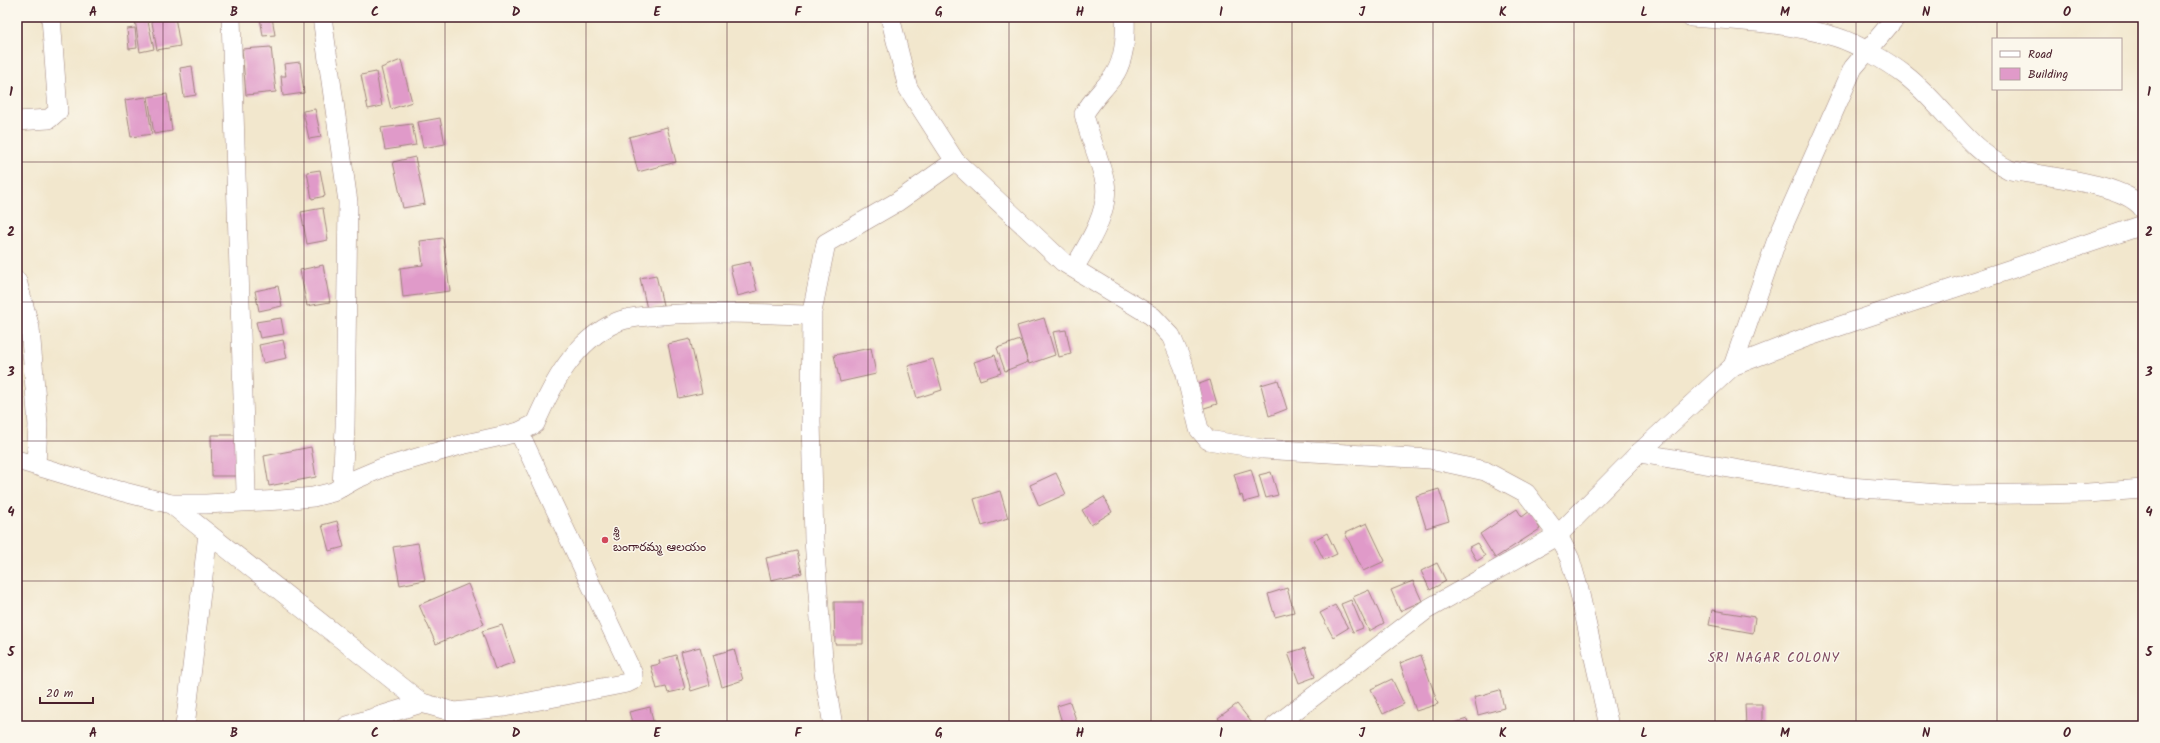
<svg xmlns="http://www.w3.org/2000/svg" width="2160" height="743" font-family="Kalam,'Noto Sans Telugu',sans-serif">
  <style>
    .building { fill: #e09ac9 }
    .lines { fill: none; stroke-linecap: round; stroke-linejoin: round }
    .minor-casing { stroke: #9e837c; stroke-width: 20 }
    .minor { stroke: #fff; stroke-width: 19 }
    .grid { fill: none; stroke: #4a1f2b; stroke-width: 1; stroke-opacity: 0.55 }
    .poi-dot { fill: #d1495b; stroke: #fbf7ec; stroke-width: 1.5 }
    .labels { text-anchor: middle; stroke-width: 3; stroke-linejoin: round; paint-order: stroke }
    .poi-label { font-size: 12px; fill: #4a1f2b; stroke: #fbf7ec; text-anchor: start }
    .neighbourhood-label { font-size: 13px; letter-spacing: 1px; fill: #7e4a62; stroke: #fbf7ec }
    .neatline { fill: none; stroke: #4a1f2b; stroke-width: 1.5 }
    .grid-label { font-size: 13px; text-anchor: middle; font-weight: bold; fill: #4a1f2b }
  </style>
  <rect width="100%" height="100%" fill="#fbf7ec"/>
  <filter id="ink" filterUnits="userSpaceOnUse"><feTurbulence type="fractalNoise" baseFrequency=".025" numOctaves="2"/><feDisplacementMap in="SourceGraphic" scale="8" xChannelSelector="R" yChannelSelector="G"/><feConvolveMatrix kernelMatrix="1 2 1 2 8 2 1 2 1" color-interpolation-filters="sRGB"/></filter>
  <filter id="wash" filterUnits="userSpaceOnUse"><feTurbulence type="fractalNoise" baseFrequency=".012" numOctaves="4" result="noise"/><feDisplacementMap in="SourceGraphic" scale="16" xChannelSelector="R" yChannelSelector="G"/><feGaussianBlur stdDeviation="0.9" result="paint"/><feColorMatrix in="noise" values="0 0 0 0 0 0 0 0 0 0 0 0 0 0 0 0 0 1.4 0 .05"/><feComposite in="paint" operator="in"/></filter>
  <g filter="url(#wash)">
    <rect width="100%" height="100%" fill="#f2e7cd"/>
    <g id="blocks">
      <g class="building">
        <path d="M 147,17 L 154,49 L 140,52 L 135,20 Z"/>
        <path d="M 151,17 L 175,17 L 180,46 L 157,50 Z"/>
        <path d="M 260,17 L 272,17 L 275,35 L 263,36 Z"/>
        <path d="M 135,28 L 137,48 L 129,49 L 127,29 Z"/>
        <path d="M 271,47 L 276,92 L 246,95 L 242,49 Z"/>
        <path d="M 401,60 L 412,102 L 391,109 L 381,68 Z"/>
        <path d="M 300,62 L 304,93 L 283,96 L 281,76 L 286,76 L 284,64 Z"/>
        <path d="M 192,66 L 196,95 L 184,97 L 180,68 Z"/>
        <path d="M 376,72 L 382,106 L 368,109 L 361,75 Z"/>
        <path d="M 167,94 L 172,131 L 154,134 L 148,97 Z"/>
        <path d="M 146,97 L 152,134 L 131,137 L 125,100 Z"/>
        <path d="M 315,109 L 321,137 L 309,139 L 303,111 Z"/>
        <path d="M 440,118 L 445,144 L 423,148 L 418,122 Z"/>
        <path d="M 412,124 L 416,145 L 385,150 L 381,128 Z"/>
        <path d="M 667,127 L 676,162 L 638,172 L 629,137 Z"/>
        <path d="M 415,157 L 425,204 L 403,208 L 393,162 Z"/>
        <path d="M 320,170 L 325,196 L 312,199 L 307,172 Z"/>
        <path d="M 323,208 L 328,240 L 307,244 L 301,212 Z"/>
        <path d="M 443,238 L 450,291 L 403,297 L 400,268 L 423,265 L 420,241 Z"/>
        <path d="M 750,262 L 757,291 L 737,296 L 730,266 Z"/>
        <path d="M 323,265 L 330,302 L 307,306 L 300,270 Z"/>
        <path d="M 656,275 L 663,305 L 647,309 L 640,278 Z"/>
        <path d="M 278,286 L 282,306 L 259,311 L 255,291 Z"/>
        <path d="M 281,318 L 284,334 L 260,338 L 256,322 Z"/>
        <path d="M 1044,318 L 1055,355 L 1029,364 L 1017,326 Z"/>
        <path d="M 1066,330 L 1071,354 L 1059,357 L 1053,332 Z"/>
        <path d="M 690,339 L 702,393 L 679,398 L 668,344 Z"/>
        <path d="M 283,340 L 287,358 L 263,363 L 259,345 Z"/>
        <path d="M 1020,340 L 1028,362 L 1005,371 L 997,348 Z"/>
        <path d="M 871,348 L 876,374 L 840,382 L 834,355 Z"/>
        <path d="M 995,355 L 1001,373 L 980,380 L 974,362 Z"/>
        <path d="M 933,359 L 942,390 L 917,398 L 908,366 Z"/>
        <path d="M 1210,380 L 1217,404 L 1198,410 L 1191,387 Z"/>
        <path d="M 1278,380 L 1287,409 L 1269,416 L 1261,385 Z"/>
        <path d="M 211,435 L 235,435 L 237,476 L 212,476 Z"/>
        <path d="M 311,447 L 316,477 L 269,486 L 264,456 Z"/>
        <path d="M 1251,469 L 1259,498 L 1244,502 L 1242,495 L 1240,496 L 1234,474 Z"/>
        <path d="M 1271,472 L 1278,495 L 1266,498 L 1259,475 Z"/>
        <path d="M 1056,473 L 1066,494 L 1039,506 L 1030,485 Z"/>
        <path d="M 1439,489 L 1449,521 L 1426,528 L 1416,496 Z"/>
        <path d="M 1000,491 L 1008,518 L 982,526 L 974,499 Z"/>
        <path d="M 1104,497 L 1112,512 L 1091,525 L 1082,510 Z"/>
        <path d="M 1517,509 L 1522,517 L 1530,511 L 1540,529 L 1495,558 L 1480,534 Z"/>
        <path d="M 337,521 L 344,547 L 329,551 L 322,525 Z"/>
        <path d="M 1367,523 L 1385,561 L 1363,571 L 1345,533 Z"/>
        <path d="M 1327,533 L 1337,554 L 1324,560 L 1314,540 Z"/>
        <path d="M 418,543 L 425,580 L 400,585 L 393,547 Z"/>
        <path d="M 1477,543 L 1485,556 L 1477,561 L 1469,547 Z"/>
        <path d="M 797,551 L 802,573 L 771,580 L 766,558 Z"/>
        <path d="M 1437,563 L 1446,581 L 1430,590 L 1421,571 Z"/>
        <path d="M 1413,581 L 1422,601 L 1400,611 L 1391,590 Z"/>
        <path d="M 468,584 L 484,624 L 436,644 L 419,605 Z"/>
        <path d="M 1287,588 L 1294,612 L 1275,617 L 1268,594 Z"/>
        <path d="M 1369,590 L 1384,623 L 1369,631 L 1353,597 Z"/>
        <path d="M 1351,600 L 1363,628 L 1353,632 L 1341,604 Z"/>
        <path d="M 834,602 L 863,602 L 863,644 L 835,644 Z"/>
        <path d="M 1335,605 L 1348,628 L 1333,637 L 1320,613 Z"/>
        <path d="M 1712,610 L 1755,617 L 1753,633 L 1709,625 Z"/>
        <path d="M 502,625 L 515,662 L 495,669 L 482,631 Z"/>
        <path d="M 700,647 L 710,685 L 691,691 L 681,652 Z"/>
        <path d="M 1305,648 L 1315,677 L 1299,683 L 1288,653 Z"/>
        <path d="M 734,649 L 743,680 L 722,687 L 713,655 Z"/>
        <path d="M 676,655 L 685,689 L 668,693 L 666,687 L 657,689 L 651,666 L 660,664 L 659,660 Z"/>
        <path d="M 1421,655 L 1438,704 L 1416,711 L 1400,663 Z"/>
        <path d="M 1392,679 L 1404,704 L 1383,714 L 1371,689 Z"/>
        <path d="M 1500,690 L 1504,708 L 1478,715 L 1474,697 Z"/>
        <path d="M 1070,702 L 1078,726 L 1063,726 L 1057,706 Z"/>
        <path d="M 1237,704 L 1252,723 L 1248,726 L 1223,726 L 1218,718 Z"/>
        <path d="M 1745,704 L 1762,704 L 1762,726 L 1746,726 Z"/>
        <path d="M 650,707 L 654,726 L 633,726 L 629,712 Z"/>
        <path d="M 1467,719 L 1469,726 L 1452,726 L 1451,724 Z"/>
      </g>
    </g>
  </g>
  <g filter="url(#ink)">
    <use href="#blocks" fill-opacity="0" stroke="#9e837c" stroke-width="1"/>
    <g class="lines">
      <g class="minor-casing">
        <g id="minor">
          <path d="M 231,17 L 246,491 L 243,500"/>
          <path d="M 322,17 L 348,202 L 345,427 L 342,487"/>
          <path d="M 890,17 L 908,88 L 955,161 L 1063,262 L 1152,316 L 1171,336 L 1184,367 L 1199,429 L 1208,440 L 1263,449 L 1430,459 L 1485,471 L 1526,493 L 1558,535 L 1570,559 L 1579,590 L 1609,726"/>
          <path d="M 1691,17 C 1739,20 1790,23 1836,37 C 1856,43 1888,62 1905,75 C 1943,104 1966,149 2010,170 C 2042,176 2126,183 2143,209"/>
          <path d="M 17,121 L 49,119 L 58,111 L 51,17"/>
          <path d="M 1074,268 C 1088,245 1110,211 1105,182 C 1100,159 1089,137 1084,114 C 1092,100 1103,90 1113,77 C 1125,60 1126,37 1125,17"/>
          <path d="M 17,281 L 30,328 L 38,425 L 36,465"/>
          <path d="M 1733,366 L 1776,242 L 1853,68 L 1896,17"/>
          <path d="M 1639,453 L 1837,486 L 1952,495 L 2088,493 L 2143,489"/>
          <path d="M 17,460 L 120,491 L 171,504 L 206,504 L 281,500 L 313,497 L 333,492 L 356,479 L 382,468 L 461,445 L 519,432 L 535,424 C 553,383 574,341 617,322 C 631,316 648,316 662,315 C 712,311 762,314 811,315"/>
          <path d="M 171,504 L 422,703"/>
          <path d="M 185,726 L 208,534"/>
          <path d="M 347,726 L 422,703 L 454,712 L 504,707 L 627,683 L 633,680 L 633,674 L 519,432"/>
          <path d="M 833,726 L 824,672 L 814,540 L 811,421 L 812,312 L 826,243 L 897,202 L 955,161"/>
          <path d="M 1275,726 L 1426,610 L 1558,535 L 1639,453 L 1733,366 L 1807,337 L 2143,225"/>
        </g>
      </g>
      <use href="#minor" class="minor"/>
    </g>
  </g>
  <path class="grid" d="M 163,17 L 163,726M 304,17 L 304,726M 445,17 L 445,726M 586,17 L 586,726M 727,17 L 727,726M 868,17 L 868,726M 1009,17 L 1009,726M 1151,17 L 1151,726M 1292,17 L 1292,726M 1433,17 L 1433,726M 1574,17 L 1574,726M 1715,17 L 1715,726M 1856,17 L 1856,726M 1997,17 L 1997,39M 1997,89 L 1997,726M 17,162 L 2143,162M 17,302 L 2143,302M 17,441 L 2143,441M 17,581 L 2143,581"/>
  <circle class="poi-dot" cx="605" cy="540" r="4"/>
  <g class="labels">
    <g class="poi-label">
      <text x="613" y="537">శ్రీ<tspan x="613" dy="14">బంగారమ్మ ఆలయం</tspan></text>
    </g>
    <g class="neighbourhood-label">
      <text x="1774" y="662">SRI NAGAR COLONY</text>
    </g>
  </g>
  <rect width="2160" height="743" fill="none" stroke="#fbf7ec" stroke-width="44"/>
  <rect x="1992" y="38" width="130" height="52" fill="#fbf7ec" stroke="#b4a19f"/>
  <rect x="2000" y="51" width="20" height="6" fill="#ffffff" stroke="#b4a19f"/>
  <text x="2028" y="58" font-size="12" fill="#4a1f2b">Road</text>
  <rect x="2000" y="68" width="20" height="12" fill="#e09ac9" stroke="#b4a19f"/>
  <text x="2028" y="78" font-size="12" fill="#4a1f2b">Building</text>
  <path d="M40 697v6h53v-6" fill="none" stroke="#4a1f2b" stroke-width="2"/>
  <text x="46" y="697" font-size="12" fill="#4a1f2b" stroke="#fbf7ec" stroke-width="3" paint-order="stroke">20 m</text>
  <rect x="22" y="22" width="2116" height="699" class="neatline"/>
  <g class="grid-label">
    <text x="93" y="16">A</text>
    <text x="234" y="16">B</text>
    <text x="375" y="16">C</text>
    <text x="516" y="16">D</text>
    <text x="657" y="16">E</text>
    <text x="798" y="16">F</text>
    <text x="939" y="16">G</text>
    <text x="1080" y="16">H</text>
    <text x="1221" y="16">I</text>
    <text x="1362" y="16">J</text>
    <text x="1503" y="16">K</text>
    <text x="1644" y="16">L</text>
    <text x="1785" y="16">M</text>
    <text x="1926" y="16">N</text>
    <text x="2067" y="16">O</text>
    <text x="11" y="96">1</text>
    <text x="2149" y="96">1</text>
    <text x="11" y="236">2</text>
    <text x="2149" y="236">2</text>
    <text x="11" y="376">3</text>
    <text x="2149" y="376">3</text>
    <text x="11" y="516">4</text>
    <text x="2149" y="516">4</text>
    <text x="11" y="656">5</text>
    <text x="2149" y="656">5</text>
    <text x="93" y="737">A</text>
    <text x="234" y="737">B</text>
    <text x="375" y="737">C</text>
    <text x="516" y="737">D</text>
    <text x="657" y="737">E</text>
    <text x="798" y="737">F</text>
    <text x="939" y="737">G</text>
    <text x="1080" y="737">H</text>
    <text x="1221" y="737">I</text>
    <text x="1362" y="737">J</text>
    <text x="1503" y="737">K</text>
    <text x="1644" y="737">L</text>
    <text x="1785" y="737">M</text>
    <text x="1926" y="737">N</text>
    <text x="2067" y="737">O</text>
  </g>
</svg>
